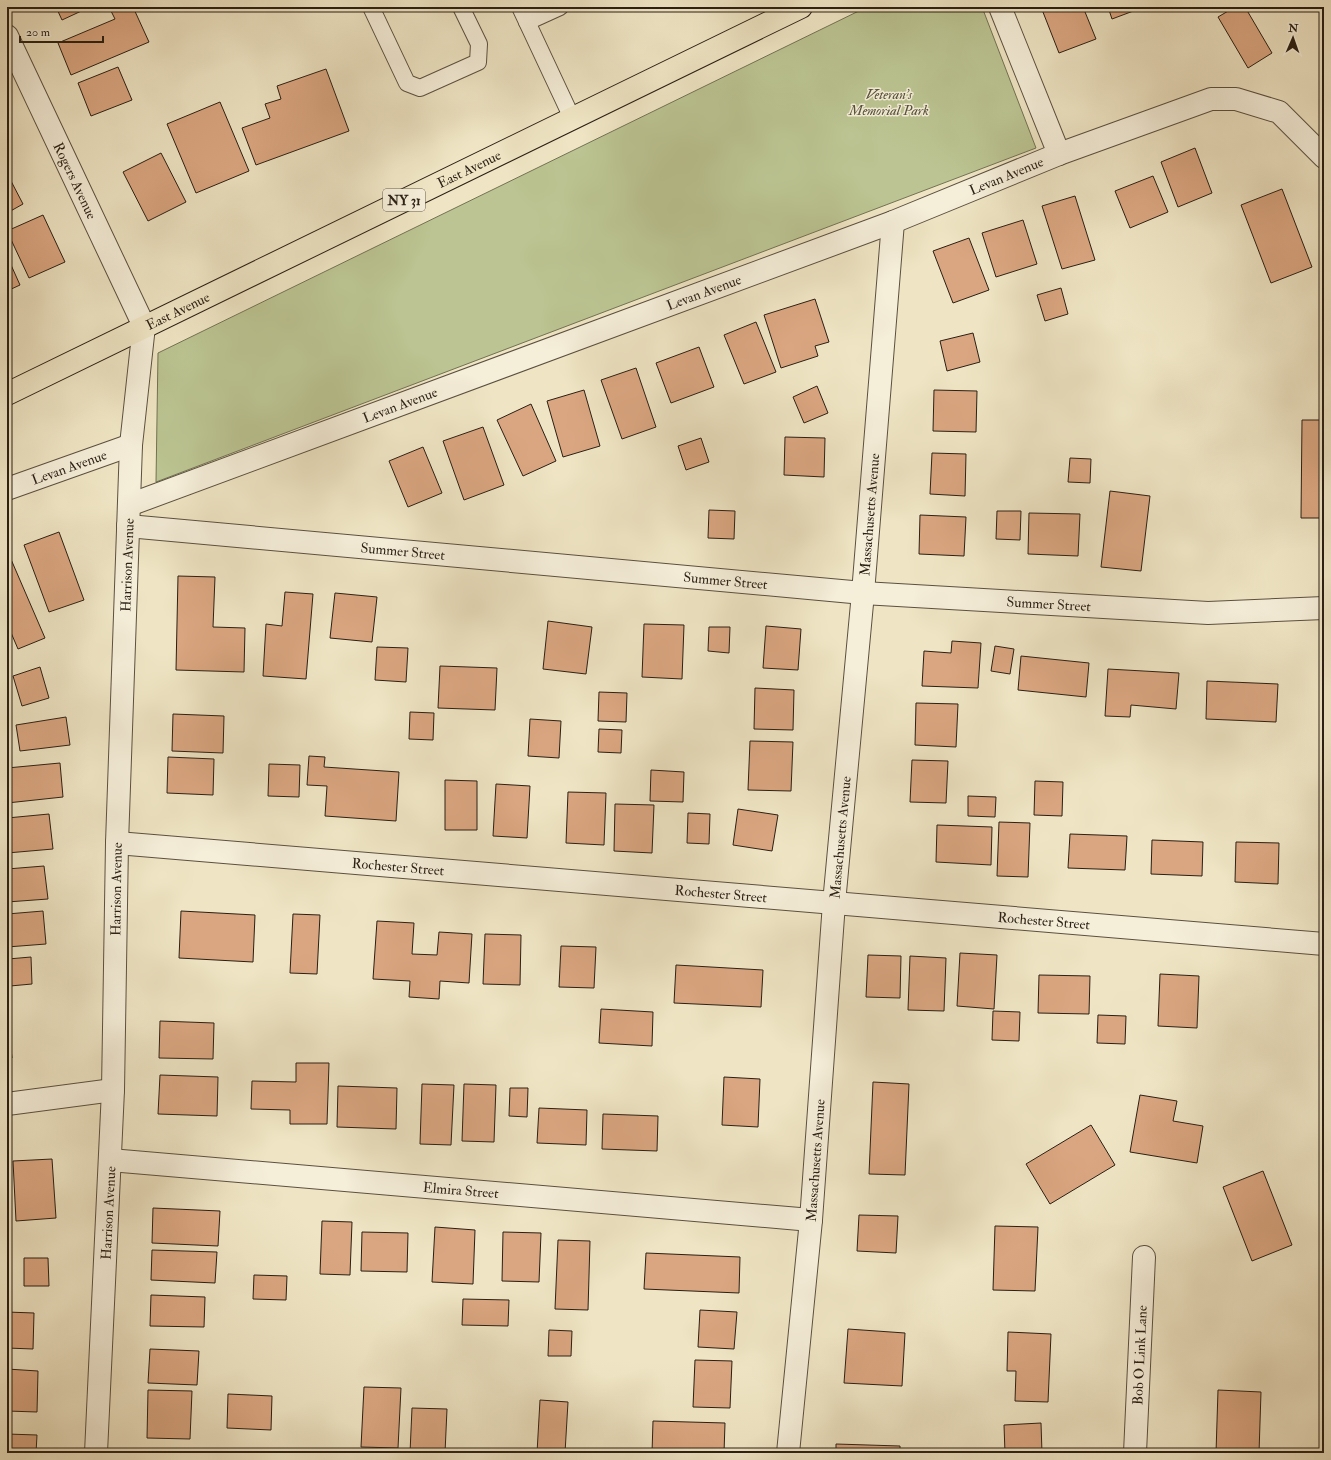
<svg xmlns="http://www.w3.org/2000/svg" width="1331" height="1460" font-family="'IM FELL Double Pica',serif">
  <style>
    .green { fill: #bbc492; stroke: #727253 }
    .building { fill: #daa681; stroke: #2a1f14 }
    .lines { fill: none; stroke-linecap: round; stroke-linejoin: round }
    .lane-casing { stroke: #5b5040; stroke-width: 18 }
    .street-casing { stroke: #5b5040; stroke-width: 24 }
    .highway-casing { stroke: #2a1f14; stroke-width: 24 }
    .lane { stroke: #f5eed9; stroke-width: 16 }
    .street { stroke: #f5eed9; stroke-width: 22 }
    .highway { stroke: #efe5c4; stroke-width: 22 }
    .labels { text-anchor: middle; stroke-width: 3; stroke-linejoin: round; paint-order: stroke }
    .shield { fill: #f5eed9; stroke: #675d4f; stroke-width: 1 }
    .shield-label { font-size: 13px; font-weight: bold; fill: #2a1f14 }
    .park-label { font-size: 14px; font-style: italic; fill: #56513a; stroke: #f5eed9 }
    .street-label { font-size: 14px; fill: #2a1f14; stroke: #f5eed9 }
  </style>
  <rect width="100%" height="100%" fill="#efe5c4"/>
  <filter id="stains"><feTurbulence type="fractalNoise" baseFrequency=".005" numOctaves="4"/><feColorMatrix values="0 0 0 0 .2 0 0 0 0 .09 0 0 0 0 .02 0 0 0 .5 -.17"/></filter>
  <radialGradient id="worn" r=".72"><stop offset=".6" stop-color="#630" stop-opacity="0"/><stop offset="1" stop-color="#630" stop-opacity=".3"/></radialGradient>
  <path class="green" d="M 867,7 L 982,7 L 1036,148 L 156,482 L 158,353 Z"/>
  <g class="building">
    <path d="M 56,7 L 90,7 L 62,20 Z"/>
    <path d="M 109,7 L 133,7 L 149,42 L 71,75 L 58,43 L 115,19 Z"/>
    <path d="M 1041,7 L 1083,7 L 1096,39 L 1059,53 Z"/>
    <path d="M 1108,7 L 1144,7 L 1112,19 Z"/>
    <path d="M 1235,7 L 1245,7 L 1272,53 L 1248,68 L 1218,17 Z"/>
    <path d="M 118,67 L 132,100 L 91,116 L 78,83 Z"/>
    <path d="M 326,69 L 349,131 L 256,165 L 242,128 L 270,118 L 265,104 L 281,99 L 277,86 Z"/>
    <path d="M 220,102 L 249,171 L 196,193 L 167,124 Z"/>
    <path d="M 1195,148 L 1212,193 L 1178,207 L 1161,162 Z"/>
    <path d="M 161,153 L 186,202 L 148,221 L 123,172 Z"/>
    <path d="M 1153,176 L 1168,212 L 1130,228 L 1115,191 Z"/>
    <path d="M 11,181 L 23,204 L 7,213 L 7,184 Z"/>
    <path d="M 1282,189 L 1312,267 L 1271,283 L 1241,205 Z"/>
    <path d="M 1075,196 L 1095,260 L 1062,269 L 1042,206 Z"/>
    <path d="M 43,215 L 65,262 L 29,278 L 7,231 Z"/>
    <path d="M 1023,220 L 1037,264 L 996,277 L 982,233 Z"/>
    <path d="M 969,238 L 989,290 L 953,303 L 933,251 Z"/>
    <path d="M 7,256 L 20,285 L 7,291 Z"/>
    <path d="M 1061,288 L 1068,314 L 1045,321 L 1037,295 Z"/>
    <path d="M 815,299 L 829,342 L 815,346 L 818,356 L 781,368 L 764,315 Z"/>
    <path d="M 756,322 L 776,372 L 744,384 L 724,335 Z"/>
    <path d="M 973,333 L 980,362 L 947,371 L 940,341 Z"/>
    <path d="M 699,347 L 714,387 L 671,403 L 656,363 Z"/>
    <path d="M 636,368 L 656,427 L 622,439 L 601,380 Z"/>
    <path d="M 817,386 L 828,413 L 804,423 L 793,397 Z"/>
    <path d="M 584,390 L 600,446 L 563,457 L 547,401 Z"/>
    <path d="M 934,390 L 977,391 L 976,432 L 933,431 Z"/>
    <path d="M 531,404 L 556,461 L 523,476 L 497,420 Z"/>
    <path d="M 1302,420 L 1324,420 L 1324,518 L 1301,518 Z"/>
    <path d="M 483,427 L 504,485 L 464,500 L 443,441 Z"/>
    <path d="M 785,437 L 825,438 L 824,477 L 784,475 Z"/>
    <path d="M 701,438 L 709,462 L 686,470 L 678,446 Z"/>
    <path d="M 423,447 L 442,493 L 408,507 L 389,461 Z"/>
    <path d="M 932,453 L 966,454 L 965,496 L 930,494 Z"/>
    <path d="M 1070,458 L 1091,459 L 1090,483 L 1068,482 Z"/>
    <path d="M 1110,491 L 1150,496 L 1141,571 L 1101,567 Z"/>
    <path d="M 709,510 L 735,511 L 734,539 L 708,538 Z"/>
    <path d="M 997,511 L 1021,511 L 1020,540 L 996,539 Z"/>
    <path d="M 1029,513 L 1080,514 L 1078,556 L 1028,554 Z"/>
    <path d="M 920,515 L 966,517 L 964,556 L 919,554 Z"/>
    <path d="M 59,532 L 84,600 L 49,612 L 24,545 Z"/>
    <path d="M 10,557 L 45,638 L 18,649 L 9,628 L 7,629 L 7,558 Z"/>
    <path d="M 178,576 L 215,577 L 213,627 L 245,628 L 244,672 L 176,670 Z"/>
    <path d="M 285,592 L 313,594 L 306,679 L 263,676 L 266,624 L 282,626 Z"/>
    <path d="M 335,593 L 377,597 L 372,642 L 330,638 Z"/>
    <path d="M 548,621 L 592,627 L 586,674 L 543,669 Z"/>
    <path d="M 644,624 L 684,625 L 682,679 L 642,677 Z"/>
    <path d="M 766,626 L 801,629 L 798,670 L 763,668 Z"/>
    <path d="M 709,627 L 730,627 L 729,653 L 708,651 Z"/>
    <path d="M 952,641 L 981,643 L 978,688 L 922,686 L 924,651 L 951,653 Z"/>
    <path d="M 995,646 L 1014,649 L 1010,674 L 991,671 Z"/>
    <path d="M 377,647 L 408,648 L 406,682 L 375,680 Z"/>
    <path d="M 1021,656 L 1089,663 L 1086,697 L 1018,690 Z"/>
    <path d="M 440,666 L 497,668 L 495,710 L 438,708 Z"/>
    <path d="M 40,667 L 49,698 L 22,706 L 13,676 Z"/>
    <path d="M 1108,669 L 1179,673 L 1176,709 L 1131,705 L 1130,717 L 1105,716 Z"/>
    <path d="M 1207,681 L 1278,684 L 1276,722 L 1206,719 Z"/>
    <path d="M 755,688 L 794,690 L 793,730 L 754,729 Z"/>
    <path d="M 599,692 L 627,693 L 626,722 L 598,721 Z"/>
    <path d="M 916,703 L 958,704 L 956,747 L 915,745 Z"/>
    <path d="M 410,712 L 434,713 L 433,740 L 409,739 Z"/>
    <path d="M 173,714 L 224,716 L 223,753 L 172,751 Z"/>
    <path d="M 66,717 L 70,745 L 20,751 L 16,725 Z"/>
    <path d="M 530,719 L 561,721 L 559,758 L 528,756 Z"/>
    <path d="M 599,729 L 622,730 L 621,753 L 598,752 Z"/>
    <path d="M 750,741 L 793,742 L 791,791 L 748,790 Z"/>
    <path d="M 309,756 L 325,757 L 324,767 L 399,772 L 396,821 L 325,816 L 327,786 L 307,785 Z"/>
    <path d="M 168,757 L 214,759 L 213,795 L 167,793 Z"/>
    <path d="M 912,760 L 948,761 L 946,803 L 910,802 Z"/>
    <path d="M 60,763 L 63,797 L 7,803 L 7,768 Z"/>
    <path d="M 269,764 L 300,765 L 299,797 L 268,796 Z"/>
    <path d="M 651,770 L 684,772 L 683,802 L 650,801 Z"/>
    <path d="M 445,780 L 477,781 L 477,830 L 445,830 Z"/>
    <path d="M 1035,781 L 1063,782 L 1062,816 L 1034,815 Z"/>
    <path d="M 496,784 L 530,786 L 527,838 L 493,836 Z"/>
    <path d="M 568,792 L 606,793 L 604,845 L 566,843 Z"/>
    <path d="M 968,796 L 996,797 L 995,817 L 968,816 Z"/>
    <path d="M 615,804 L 654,805 L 652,853 L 614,851 Z"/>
    <path d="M 738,809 L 778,815 L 772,851 L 733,845 Z"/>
    <path d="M 688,813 L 710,814 L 709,844 L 687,843 Z"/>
    <path d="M 49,814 L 53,849 L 7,853 L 7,818 Z"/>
    <path d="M 999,822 L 1030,823 L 1028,877 L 997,876 Z"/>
    <path d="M 937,825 L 992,827 L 991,865 L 936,862 Z"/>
    <path d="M 1070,834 L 1127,836 L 1125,870 L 1068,868 Z"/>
    <path d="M 1152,840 L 1203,842 L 1202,876 L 1151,874 Z"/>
    <path d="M 1236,842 L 1279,843 L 1278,884 L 1235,882 Z"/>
    <path d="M 44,866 L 48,899 L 7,902 L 7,869 Z"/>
    <path d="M 43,911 L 46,944 L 7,947 L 7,914 Z"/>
    <path d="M 181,911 L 255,915 L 253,962 L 179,958 Z"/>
    <path d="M 293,914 L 320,915 L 317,974 L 290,973 Z"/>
    <path d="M 377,921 L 414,923 L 412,954 L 437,955 L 439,932 L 472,934 L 469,983 L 440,981 L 439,999 L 409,997 L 410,981 L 373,979 Z"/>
    <path d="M 485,934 L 521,935 L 520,985 L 483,984 Z"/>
    <path d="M 561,946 L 596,947 L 594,988 L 559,987 Z"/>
    <path d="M 960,953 L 997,955 L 994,1009 L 957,1006 Z"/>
    <path d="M 868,955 L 901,956 L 900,998 L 866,997 Z"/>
    <path d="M 910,956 L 946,958 L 944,1011 L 908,1010 Z"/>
    <path d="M 31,957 L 32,984 L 10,986 L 8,959 Z"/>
    <path d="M 676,965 L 763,970 L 761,1007 L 674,1003 Z"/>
    <path d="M 1160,974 L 1199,976 L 1197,1028 L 1158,1026 Z"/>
    <path d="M 1039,975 L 1090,976 L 1089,1014 L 1038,1013 Z"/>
    <path d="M 601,1009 L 653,1012 L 652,1046 L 599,1043 Z"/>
    <path d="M 7,1011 L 12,1058 L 7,1059 Z"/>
    <path d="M 993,1011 L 1020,1012 L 1019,1041 L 992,1040 Z"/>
    <path d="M 1098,1015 L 1126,1016 L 1125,1044 L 1097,1043 Z"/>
    <path d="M 160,1021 L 214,1023 L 213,1059 L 159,1058 Z"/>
    <path d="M 296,1063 L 329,1063 L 327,1124 L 290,1124 L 290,1110 L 251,1109 L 252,1081 L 296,1082 Z"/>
    <path d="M 160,1075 L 218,1077 L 217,1116 L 158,1114 Z"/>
    <path d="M 724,1077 L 760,1079 L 758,1127 L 722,1125 Z"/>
    <path d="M 873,1082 L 909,1084 L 905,1175 L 869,1174 Z"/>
    <path d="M 422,1084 L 454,1085 L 451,1145 L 420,1144 Z"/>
    <path d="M 464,1084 L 496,1085 L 494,1142 L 462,1141 Z"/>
    <path d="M 338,1086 L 397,1088 L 396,1129 L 337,1127 Z"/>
    <path d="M 510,1088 L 528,1088 L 527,1117 L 509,1116 Z"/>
    <path d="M 1140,1095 L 1177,1101 L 1173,1121 L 1203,1126 L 1197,1163 L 1130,1152 Z"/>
    <path d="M 539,1108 L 587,1110 L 586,1145 L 537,1143 Z"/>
    <path d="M 603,1114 L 658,1116 L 657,1151 L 602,1149 Z"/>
    <path d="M 1091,1125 L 1115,1165 L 1050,1204 L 1026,1164 Z"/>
    <path d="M 52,1159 L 56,1218 L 16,1221 L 13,1161 Z"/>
    <path d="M 1263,1171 L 1292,1245 L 1252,1261 L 1223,1187 Z"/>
    <path d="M 153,1208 L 220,1211 L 218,1246 L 152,1243 Z"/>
    <path d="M 859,1215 L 898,1216 L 896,1253 L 857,1251 Z"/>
    <path d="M 322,1221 L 352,1222 L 350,1275 L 320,1274 Z"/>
    <path d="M 995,1226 L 1038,1227 L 1035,1291 L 993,1290 Z"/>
    <path d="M 435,1227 L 475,1230 L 473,1284 L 432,1282 Z"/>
    <path d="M 362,1232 L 408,1233 L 407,1272 L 361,1271 Z"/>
    <path d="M 503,1232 L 541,1233 L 539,1282 L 502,1281 Z"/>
    <path d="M 558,1240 L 590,1241 L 588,1310 L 555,1309 Z"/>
    <path d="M 152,1250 L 217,1252 L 215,1283 L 151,1280 Z"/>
    <path d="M 646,1253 L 740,1257 L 739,1293 L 644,1289 Z"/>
    <path d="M 24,1258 L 48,1258 L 49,1286 L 24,1286 Z"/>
    <path d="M 254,1275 L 287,1276 L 286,1300 L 253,1299 Z"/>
    <path d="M 151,1295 L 205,1297 L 204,1327 L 150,1326 Z"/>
    <path d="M 463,1299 L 509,1300 L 508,1326 L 462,1325 Z"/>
    <path d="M 700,1310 L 737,1312 L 734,1349 L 698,1347 Z"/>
    <path d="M 7,1312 L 34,1313 L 33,1349 L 7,1348 Z"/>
    <path d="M 848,1329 L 905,1333 L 902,1386 L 844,1383 Z"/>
    <path d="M 549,1330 L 572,1331 L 571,1356 L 548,1356 Z"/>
    <path d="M 1008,1332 L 1051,1334 L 1048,1402 L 1015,1401 L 1016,1371 L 1007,1371 Z"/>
    <path d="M 150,1349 L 199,1351 L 197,1385 L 148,1383 Z"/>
    <path d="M 695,1360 L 732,1361 L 730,1408 L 693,1407 Z"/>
    <path d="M 7,1369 L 38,1371 L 37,1412 L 7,1411 Z"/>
    <path d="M 364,1387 L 401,1388 L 398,1448 L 361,1447 Z"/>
    <path d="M 148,1390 L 192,1391 L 190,1439 L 147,1438 Z"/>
    <path d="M 1218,1390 L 1261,1392 L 1259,1453 L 1216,1453 Z"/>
    <path d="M 228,1394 L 272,1396 L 271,1430 L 227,1428 Z"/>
    <path d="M 540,1400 L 568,1402 L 565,1453 L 537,1453 Z"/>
    <path d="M 412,1408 L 447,1409 L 445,1453 L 410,1453 Z"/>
    <path d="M 653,1421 L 725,1423 L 724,1453 L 652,1453 Z"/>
    <path d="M 1041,1423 L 1042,1453 L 1005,1453 L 1004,1425 Z"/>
    <path d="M 7,1434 L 37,1435 L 36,1453 L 7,1453 Z"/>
    <path d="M 836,1444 L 900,1446 L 900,1453 L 836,1453 Z"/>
  </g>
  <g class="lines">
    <g class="lane-casing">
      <g id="lane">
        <path d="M 371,7 L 407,83 L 420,88 L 478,62 L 479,44 L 461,7"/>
        <path d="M 520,7 L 572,118"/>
        <path d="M 527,22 L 560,7"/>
      </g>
    </g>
    <g class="street-casing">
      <g id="street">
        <path d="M 1000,7 L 1059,154"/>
        <path id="s1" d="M 7,36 L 144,326 L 131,445 L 117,843 L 113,1090 L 96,1453"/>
        <path id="s2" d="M 7,489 L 131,445"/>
        <path id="s3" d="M 129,505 L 893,222 L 1059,154 L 1211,99 L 1236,99 L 1279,112 L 1324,157"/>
        <path id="s4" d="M 128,526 L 863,593 L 1208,613 L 1324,608"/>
        <path id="s5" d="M 117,843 L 1324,944"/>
        <path d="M 7,1104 L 113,1090"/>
        <path id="s6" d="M 110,1160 L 811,1220"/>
        <path id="s7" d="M 788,1453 L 811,1220 L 834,903 L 863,593 L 893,222"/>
        <path id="s8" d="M 1135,1453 L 1144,1257"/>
      </g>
    </g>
    <g class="highway-casing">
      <g id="highway">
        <path id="s9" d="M 7,394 L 801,7"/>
      </g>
    </g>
    <use href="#lane" class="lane"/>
    <use href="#street" class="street"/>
    <use href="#highway" class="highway"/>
  </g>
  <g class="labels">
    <rect class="shield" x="383" y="189" width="42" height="22" rx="3"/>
    <g class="shield-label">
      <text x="404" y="205">NY 31</text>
    </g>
    <g class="park-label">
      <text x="889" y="99">Veteran's<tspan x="889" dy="16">Memorial Park</tspan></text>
    </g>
    <g class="street-label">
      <text dy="5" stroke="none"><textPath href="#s9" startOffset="514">East Avenue</textPath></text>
      <text dy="5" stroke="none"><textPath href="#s3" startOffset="937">Levan Avenue</textPath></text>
      <text dy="5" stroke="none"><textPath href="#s1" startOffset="160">Rogers Avenue</textPath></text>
      <text dy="5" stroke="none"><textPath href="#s3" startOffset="613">Levan Avenue</textPath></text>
      <text dy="5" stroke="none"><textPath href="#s9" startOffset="190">East Avenue</textPath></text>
      <text dy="5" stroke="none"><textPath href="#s3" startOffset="289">Levan Avenue</textPath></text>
      <text dy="5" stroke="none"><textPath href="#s2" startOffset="66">Levan Avenue</textPath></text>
      <text dy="5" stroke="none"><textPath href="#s7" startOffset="942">Massachusetts Avenue</textPath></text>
      <text dy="5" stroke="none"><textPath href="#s4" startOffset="276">Summer Street</textPath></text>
      <text transform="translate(127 565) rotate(-88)" y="5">Harrison Avenue</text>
      <text dy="5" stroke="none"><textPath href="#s4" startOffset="600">Summer Street</textPath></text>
      <text dy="5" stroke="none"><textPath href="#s4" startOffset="924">Summer Street</textPath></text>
      <text dy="5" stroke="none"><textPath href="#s7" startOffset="618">Massachusetts Avenue</textPath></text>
      <text dy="5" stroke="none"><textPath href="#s5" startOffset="282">Rochester Street</textPath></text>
      <text transform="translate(116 889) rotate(-89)" y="5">Harrison Avenue</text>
      <text dy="5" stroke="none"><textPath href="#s5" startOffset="606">Rochester Street</textPath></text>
      <text dy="5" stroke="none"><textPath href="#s5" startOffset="930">Rochester Street</textPath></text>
      <text dy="5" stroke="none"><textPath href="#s7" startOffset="294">Massachusetts Avenue</textPath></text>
      <text dy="5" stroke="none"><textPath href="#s6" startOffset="352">Elmira Street</textPath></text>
      <text transform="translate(108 1213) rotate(-87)" y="5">Harrison Avenue</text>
      <text dy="5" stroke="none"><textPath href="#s8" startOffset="98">Bob O Link Lane</textPath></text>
    </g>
  </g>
  <rect width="1331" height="1460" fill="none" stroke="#efe5c4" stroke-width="24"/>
  <rect x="8" y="8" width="1315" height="1444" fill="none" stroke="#2a1f14" stroke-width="2"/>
  <rect x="12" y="12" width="1307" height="1436" fill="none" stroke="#2a1f14"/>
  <g transform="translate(1293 38) rotate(2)" stroke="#f5eed9" stroke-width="3" paint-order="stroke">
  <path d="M0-3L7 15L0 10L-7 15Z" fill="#2a1f14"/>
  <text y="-6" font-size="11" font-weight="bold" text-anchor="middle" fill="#2a1f14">N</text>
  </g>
  <path d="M20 36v6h83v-6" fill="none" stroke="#2a1f14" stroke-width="2"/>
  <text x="26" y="36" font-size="12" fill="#2a1f14" stroke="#f5eed9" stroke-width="3" paint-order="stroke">20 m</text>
  <rect width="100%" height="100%" filter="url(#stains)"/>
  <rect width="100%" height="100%" fill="url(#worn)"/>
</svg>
